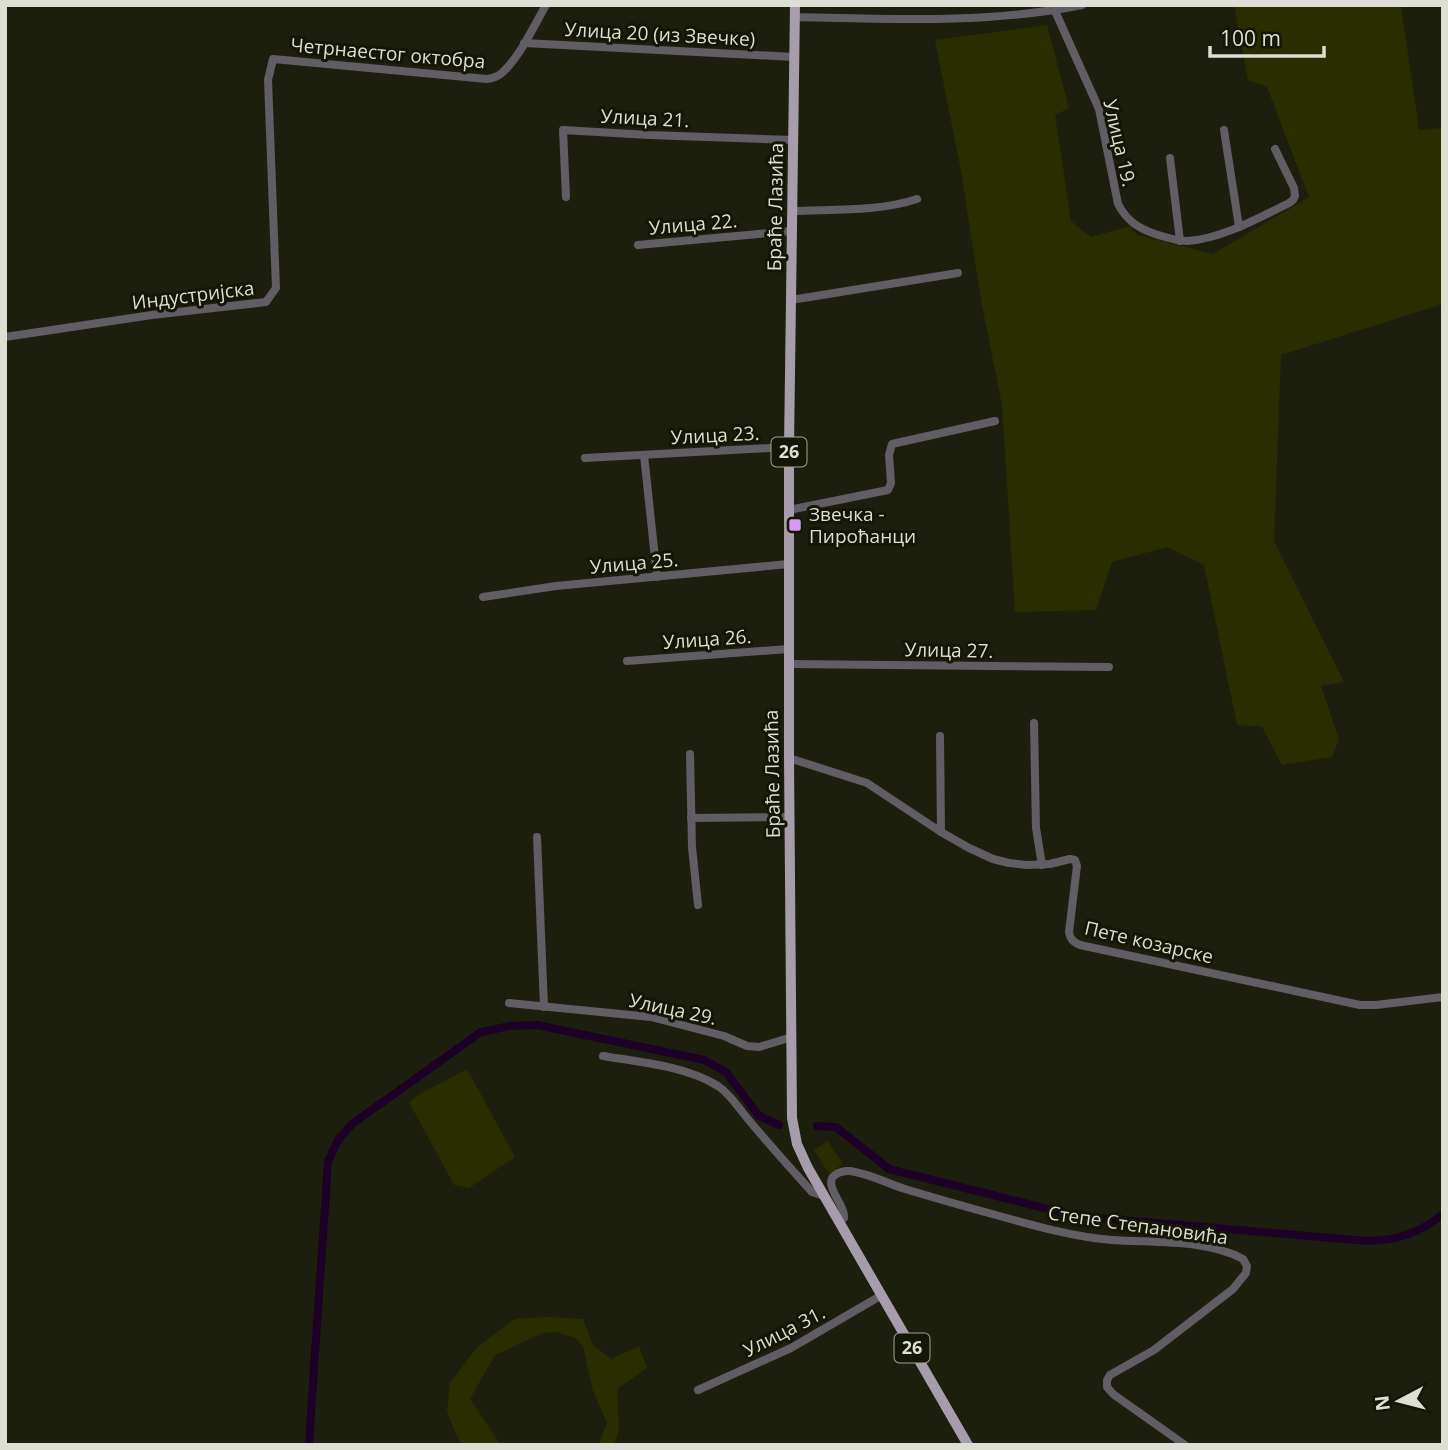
<svg xmlns="http://www.w3.org/2000/svg" width="1448" height="1450" font-family="'Open Sans',sans-serif">
  <style>
    .green { fill: #2a2d00 }
    .lines { fill: none; stroke-linecap: round; stroke-linejoin: round }
    .canal { stroke: #1c0027; stroke-width: 8 }
    .minor { stroke: #625d64; stroke-width: 8 }
    .major { stroke: #a79cac; stroke-width: 10 }
    .poi-dot { fill: #db99f5; stroke: #141606; stroke-width: 2.5 }
    .labels { text-anchor: middle; stroke-width: 6; stroke-linejoin: round; paint-order: stroke }
    .shield { fill: #141606; stroke: #a1a396; stroke-width: 2 }
    .shield-label { font-size: 18px; font-weight: bold; fill: #dedfd4 }
    .street-label { font-size: 19px; fill: #dedfd4; stroke: #141606 }
    .poi-label { font-size: 19px; fill: #dedfd4; stroke: #141606; text-anchor: start }
  </style>
  <rect width="100%" height="100%" fill="#1d1f0e"/>
  <g class="green">
    <path d="M 1234,5 L 1401,5 L 1419,130 L 1443,128 L 1443,304 L 1281,355 L 1274,541 L 1344,682 L 1321,686 L 1339,740 L 1332,757 L 1282,765 L 1262,727 L 1237,725 L 1204,565 L 1167,547 L 1112,562 L 1096,610 L 1015,612 L 1002,405 L 981,300 L 961,171 L 935,40 L 1047,25 L 1069,108 L 1055,115 L 1071,221 L 1091,237 L 1130,226 L 1137,235 L 1213,254 L 1309,197 L 1267,87 L 1248,80 Z"/>
    <path d="M 467,1069 L 515,1157 L 469,1188 L 454,1185 L 409,1102 L 420,1094 Z"/>
    <path d="M 828,1141 L 843,1164 L 829,1174 L 814,1150 Z"/>
    <path d="M 547,1317 L 583,1319 L 593,1345 L 611,1359 L 639,1346 L 647,1368 L 617,1389 L 619,1430 L 614,1445 L 598,1445 L 607,1423 L 593,1391 L 583,1346 L 575,1338 L 557,1332 L 543,1333 L 495,1355 L 470,1399 L 501,1445 L 463,1445 L 456,1435 L 447,1411 L 450,1383 L 478,1346 L 515,1319 Z"/>
  </g>
  <g class="lines">
    <g class="canal">
      <path d="M 817,1126 L 836,1127 L 889,1169 L 1068,1214 L 1097,1218 L 1368,1241 C 1398,1240 1420,1233 1443,1214"/>
      <path d="M 308,1445 L 309,1442 L 328,1162 L 338,1140 L 352,1124 L 481,1032 L 510,1026 L 537,1025 L 704,1060 L 726,1072 L 759,1116 L 779,1125"/>
    </g>
    <g class="minor">
      <path d="M 1055,11 L 1099,109 L 1118,204 C 1127,221 1138,228 1155,234 C 1165,237 1177,241 1187,241 C 1221,239 1259,218 1289,203 L 1293,200 L 1295,196 L 1294,188 L 1275,149"/>
      <path d="M 795,17 C 890,19 988,24 1082,5"/>
      <path d="M 524,43 L 794,57"/>
      <path d="M 1224,130 L 1239,227"/>
      <path d="M 1170,158 L 1180,241"/>
      <path d="M 566,197 L 563,130 L 649,135 L 793,140"/>
      <path d="M 792,211 C 833,209 878,212 917,199"/>
      <path d="M 638,245 L 792,231"/>
      <path d="M 791,300 L 958,273"/>
      <path d="M 5,337 L 152,315 L 266,302 L 276,288 L 268,80 L 273,59 L 487,79 C 493,78 498,77 503,72 C 520,56 534,26 546,5"/>
      <path d="M 644,455 L 657,577"/>
      <path d="M 585,458 L 789,447"/>
      <path d="M 789,510 L 888,490 L 891,483 L 889,455 L 892,444 L 995,421"/>
      <path d="M 483,597 L 556,586 L 789,564"/>
      <path d="M 627,661 L 789,649"/>
      <path d="M 789,664 L 1109,667"/>
      <path d="M 1034,723 L 1036,828 L 1042,865"/>
      <path d="M 940,736 L 941,832"/>
      <path d="M 690,754 L 692,847 L 698,905"/>
      <path d="M 789,758 L 867,783 L 941,832 L 969,848 L 993,859 L 1009,863 L 1026,865 L 1050,864 L 1070,859 L 1075,860 L 1077,866 L 1069,932 C 1070,939 1073,942 1080,945 L 1360,1005 L 1376,1005 L 1443,997"/>
      <path d="M 691,818 L 790,817"/>
      <path d="M 537,837 L 544,1007"/>
      <path d="M 509,1003 L 651,1017 L 724,1036 L 747,1046 L 759,1047 L 792,1037"/>
      <path d="M 603,1056 C 640,1062 686,1066 718,1086 C 730,1094 738,1107 747,1118 C 768,1143 790,1168 812,1192 L 824,1196"/>
      <path d="M 840,1222 L 844,1218 C 846,1206 822,1184 835,1175 C 840,1171 849,1170 855,1172 C 872,1175 889,1184 905,1189 C 938,1199 970,1208 1003,1217 C 1039,1227 1075,1237 1112,1240 C 1153,1243 1206,1239 1243,1259 L 1247,1266 L 1246,1273 L 1233,1289 L 1154,1350 L 1110,1375 L 1107,1380 L 1107,1387 L 1113,1394 L 1185,1445"/>
      <path d="M 698,1390 L 791,1348 L 882,1295"/>
    </g>
    <path class="major" d="M 795,5 L 789,447 L 789,758 L 792,1118 L 797,1144 L 808,1168 L 968,1445"/>
  </g>
  <rect class="poi-dot" x="788" y="518" width="14" height="14" rx="3.5"/>
  <g class="labels">
    <g class="shield">
      <rect x="771.5" y="437.5" width="35" height="29" rx="5"/>
      <rect x="894.5" y="1333.5" width="35" height="29" rx="5"/>
    </g>
    <g class="shield-label">
      <text x="789" y="458">26</text>
      <text x="912" y="1354">26</text>
    </g>
    <g class="street-label">
      <text transform="translate(660 34) rotate(3)" y="7">Улица 20 (из Звечке)</text>
      <text transform="translate(388 53) rotate(5)" y="7">Четрнаестог октобра</text>
      <text transform="translate(645 118) rotate(3)" y="7">Улица 21.</text>
      <text transform="translate(1120 143) rotate(77)" y="7">Улица 19.</text>
      <text transform="translate(775 207) rotate(-89)" y="7">Браће Лазића</text>
      <text transform="translate(693 224) rotate(-5)" y="7">Улица 22.</text>
      <text transform="translate(193 295) rotate(-7)" y="7">Индустријска</text>
      <text transform="translate(715 435) rotate(-3)" y="7">Улица 23.</text>
      <text transform="translate(634 563) rotate(-5)" y="7">Улица 25.</text>
      <text transform="translate(707 639) rotate(-4)" y="7">Улица 26.</text>
      <text transform="translate(949 650) rotate(1)" y="7">Улица 27.</text>
      <text transform="translate(772 774) rotate(-91)" y="7">Браће Лазића</text>
      <text transform="translate(1149 942) rotate(13)" y="7">Пете козарске</text>
      <text transform="translate(673 1009) rotate(12)" y="7">Улица 29.</text>
      <text transform="translate(1138 1225) rotate(8)" y="7">Степе Степановића</text>
      <text transform="translate(784 1331) rotate(-27)" y="7">Улица 31.</text>
    </g>
    <g class="poi-label">
      <text x="809" y="521">Звечка -<tspan x="809" dy="22">Пироћанци</tspan></text>
    </g>
  </g>
  <rect width="1448" height="1450" fill="none" stroke="#dedfd4" stroke-width="14"/>
  <g transform="translate(1399 1401) rotate(263)" stroke="#141606" stroke-width="5" paint-order="stroke">
  <path d="M0-5L12 26L0 18L-12 26Z" fill="#dedfd4"/>
  <text y="-10" font-size="19" font-weight="bold" text-anchor="middle" fill="#dedfd4">N</text>
  </g>
  <path d="M1210 46v10h114v-10" fill="none" stroke="#dedfd4" stroke-width="3.5"/>
  <text x="1220" y="46" font-size="21" fill="#dedfd4" stroke="#141606" stroke-width="5" paint-order="stroke">100 m</text>
</svg>
